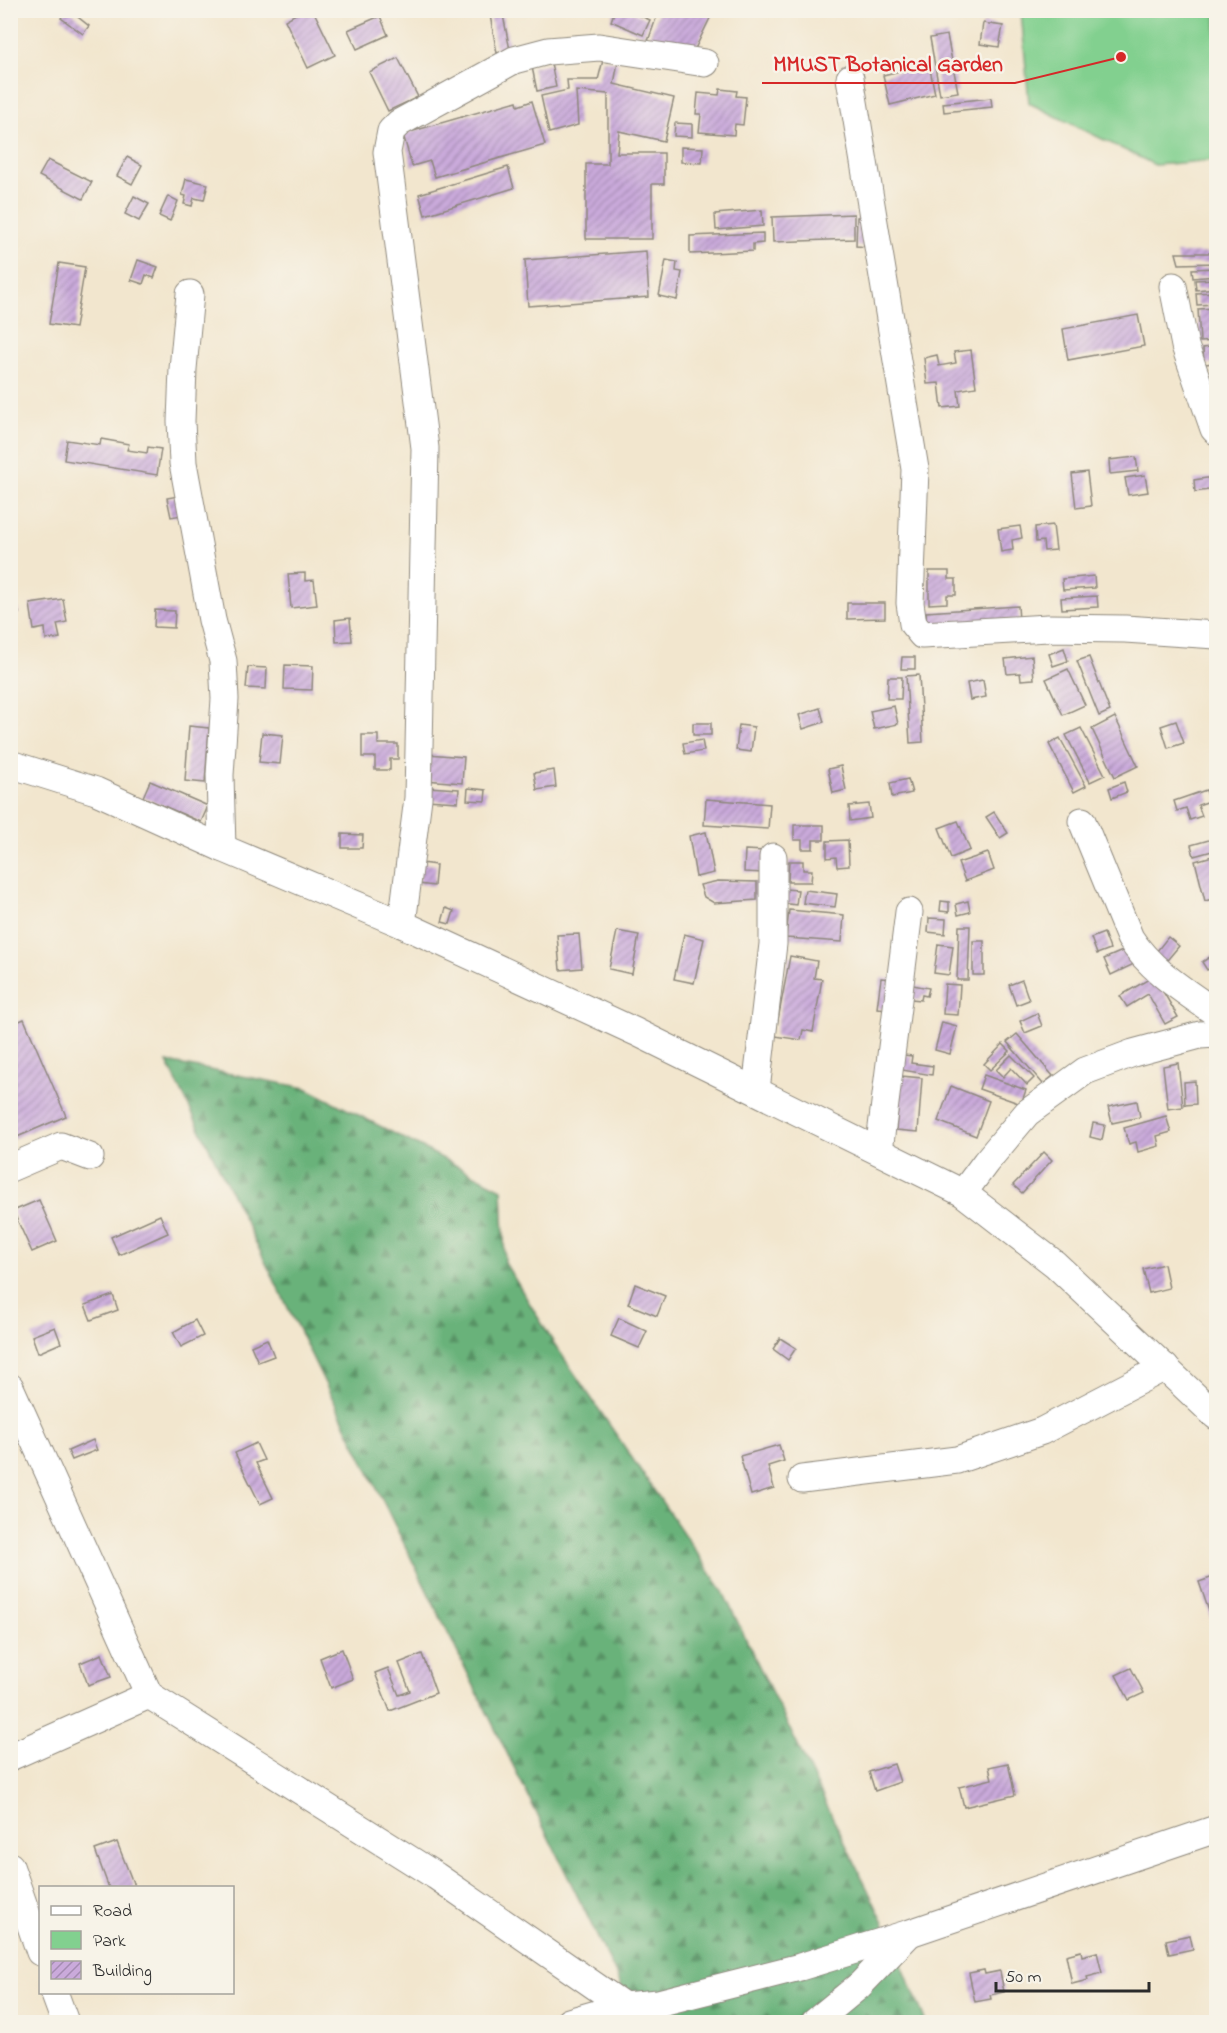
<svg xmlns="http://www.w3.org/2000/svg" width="1227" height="2033" font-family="'Indie Flower',sans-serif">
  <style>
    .green { fill: #82d08f; stroke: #567e5d; stroke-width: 1.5 }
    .forest { fill: url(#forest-firs); stroke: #4a6e52; stroke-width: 1.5 }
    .building { fill: url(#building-hatch) }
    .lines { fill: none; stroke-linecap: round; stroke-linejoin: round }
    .minor-casing { stroke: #8e887c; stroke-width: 29 }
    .minor { stroke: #fff; stroke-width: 27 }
    .leader { fill: none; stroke: #d62828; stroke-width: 2 }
    .callout-dot { fill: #d62828; stroke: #f7f3e8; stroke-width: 2 }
    .callout-label { font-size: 22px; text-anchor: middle; font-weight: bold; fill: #d62828; stroke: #f7f3e8; stroke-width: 5; stroke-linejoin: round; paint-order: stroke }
  </style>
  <defs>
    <pattern id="forest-firs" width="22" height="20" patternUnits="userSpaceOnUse" patternTransform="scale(1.5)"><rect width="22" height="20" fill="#69b27a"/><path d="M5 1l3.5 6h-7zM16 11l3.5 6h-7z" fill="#579164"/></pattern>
    <pattern id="building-hatch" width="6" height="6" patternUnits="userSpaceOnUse" patternTransform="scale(1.5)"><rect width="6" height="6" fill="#caaadb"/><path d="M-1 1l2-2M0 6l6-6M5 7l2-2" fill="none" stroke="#a48bb2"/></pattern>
  </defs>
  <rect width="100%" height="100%" fill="#f7f3e8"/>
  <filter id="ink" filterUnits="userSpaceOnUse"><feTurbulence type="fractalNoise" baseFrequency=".0167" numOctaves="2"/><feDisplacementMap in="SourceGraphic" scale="12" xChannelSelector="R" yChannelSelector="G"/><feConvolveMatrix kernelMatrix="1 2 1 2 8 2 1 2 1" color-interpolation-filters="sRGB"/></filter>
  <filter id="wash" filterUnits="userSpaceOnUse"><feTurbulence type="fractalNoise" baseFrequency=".008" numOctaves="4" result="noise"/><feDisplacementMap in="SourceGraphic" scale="24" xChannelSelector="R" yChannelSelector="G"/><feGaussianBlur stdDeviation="1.35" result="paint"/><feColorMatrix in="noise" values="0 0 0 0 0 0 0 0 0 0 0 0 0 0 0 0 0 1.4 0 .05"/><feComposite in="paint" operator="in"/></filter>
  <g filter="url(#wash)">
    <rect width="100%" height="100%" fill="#f2e6ce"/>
    <path class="green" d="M 1021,11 L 1216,11 L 1216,160 L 1155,165 L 1029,103 Z"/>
    <path class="forest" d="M 167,1062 L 306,1088 L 502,1189 L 505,1263 L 553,1342 L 722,1590 L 885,1925 L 926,2022 L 632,2022 L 629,2001 Z"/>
    <g id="blocks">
      <g class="building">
        <path d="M 66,10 L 69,10 L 89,26 L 83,34 L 61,18 Z"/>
        <path d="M 303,10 L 313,10 L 335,55 L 308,68 L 285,20 Z"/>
        <path d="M 489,10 L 502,10 L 510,50 L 497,53 Z"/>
        <path d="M 615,10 L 627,10 L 650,20 L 643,35 L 611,21 Z"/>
        <path d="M 659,10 L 714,10 L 691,57 L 647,44 Z"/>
        <path d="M 380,16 L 388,35 L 357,49 L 348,30 Z"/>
        <path d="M 983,23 L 1003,26 L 999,47 L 980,44 Z"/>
        <path d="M 947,35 L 958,92 L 940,95 L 930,38 Z"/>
        <path d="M 398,58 L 418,97 L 388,111 L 369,72 Z"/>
        <path d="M 603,60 L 618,62 L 614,84 L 674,98 L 664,141 L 619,131 L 617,153 L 664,153 L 664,184 L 652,184 L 652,239 L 586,239 L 586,164 L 608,164 L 608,94 L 576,91 L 578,125 L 549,133 L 541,96 L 568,90 L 567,80 L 598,80 Z"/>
        <path d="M 551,63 L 556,87 L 537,91 L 532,67 Z"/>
        <path d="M 929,64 L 935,94 L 890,105 L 883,75 Z"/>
        <path d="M 720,89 L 737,91 L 736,96 L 746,97 L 743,125 L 735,124 L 734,135 L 699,132 L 701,114 L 696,114 L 698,93 L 719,95 Z"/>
        <path d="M 991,98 L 992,107 L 944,112 L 943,103 Z"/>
        <path d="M 517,101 L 518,106 L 532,101 L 545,145 L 435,177 L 430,161 L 412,166 L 403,134 Z"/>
        <path d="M 675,123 L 692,124 L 692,137 L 674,136 Z"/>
        <path d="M 681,147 L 703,148 L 702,163 L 681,162 Z"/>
        <path d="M 127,157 L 142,165 L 132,184 L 117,176 Z"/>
        <path d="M 48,160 L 92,182 L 83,199 L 39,176 Z"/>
        <path d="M 508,167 L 514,188 L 425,215 L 419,194 Z"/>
        <path d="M 186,179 L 208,184 L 204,200 L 194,198 L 192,206 L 184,204 L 186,196 L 182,195 Z"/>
        <path d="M 134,196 L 149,204 L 139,221 L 125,214 Z"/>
        <path d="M 168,196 L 178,201 L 170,221 L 159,216 Z"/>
        <path d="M 762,210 L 763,226 L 716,230 L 715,214 Z"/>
        <path d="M 854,214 L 854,239 L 773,242 L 772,217 Z"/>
        <path d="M 857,217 L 869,217 L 868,247 L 856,246 Z"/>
        <path d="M 763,233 L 763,243 L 753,244 L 753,251 L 690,254 L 690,236 Z"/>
        <path d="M 646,251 L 649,297 L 528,306 L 525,260 Z"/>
        <path d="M 1176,253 L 1216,253 L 1216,263 L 1179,264 Z"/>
        <path d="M 138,260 L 158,267 L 154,278 L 146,275 L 143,284 L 131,280 Z"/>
        <path d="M 666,260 L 677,262 L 676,271 L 682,272 L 677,300 L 659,296 Z"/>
        <path d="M 59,263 L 85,267 L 75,328 L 49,324 Z"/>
        <path d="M 1216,268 L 1216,276 L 1193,278 L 1192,269 Z"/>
        <path d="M 1216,279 L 1216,288 L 1196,290 L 1195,280 Z"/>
        <path d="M 1216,292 L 1216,304 L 1197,305 L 1196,293 Z"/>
        <path d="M 1216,308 L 1216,341 L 1200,342 L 1198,309 Z"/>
        <path d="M 1138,315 L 1144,346 L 1068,360 L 1063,329 Z"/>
        <path d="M 1216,346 L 1216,363 L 1204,364 L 1203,348 Z"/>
        <path d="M 971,350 L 976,387 L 958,390 L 960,406 L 942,408 L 939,383 L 927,384 L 924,358 L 937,355 L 939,366 L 956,363 L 954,352 Z"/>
        <path d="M 101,439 L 129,444 L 127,450 L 147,453 L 148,447 L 161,449 L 157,475 L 64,460 L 67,440 L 100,445 Z"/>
        <path d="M 1136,457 L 1138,471 L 1110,474 L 1109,460 Z"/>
        <path d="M 1087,472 L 1091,506 L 1076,508 L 1072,474 Z"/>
        <path d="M 1145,475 L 1148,492 L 1128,495 L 1125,478 Z"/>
        <path d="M 1213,477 L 1215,489 L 1195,492 L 1194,480 Z"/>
        <path d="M 178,496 L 182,515 L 171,517 L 167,498 Z"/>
        <path d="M 1053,525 L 1056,550 L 1044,551 L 1043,541 L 1036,542 L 1035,527 Z"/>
        <path d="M 1020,526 L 1022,538 L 1012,540 L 1013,550 L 1001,552 L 998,529 Z"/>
        <path d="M 929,571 L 949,571 L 949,579 L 956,579 L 956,595 L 947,595 L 947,603 L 929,604 Z"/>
        <path d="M 305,573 L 305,581 L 314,580 L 317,605 L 291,608 L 288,574 Z"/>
        <path d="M 1094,576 L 1095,588 L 1063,590 L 1062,579 Z"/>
        <path d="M 10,587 L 19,613 L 10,616 Z"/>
        <path d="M 1097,596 L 1098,607 L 1062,609 L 1061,598 Z"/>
        <path d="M 63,599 L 67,622 L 57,624 L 60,638 L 46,640 L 45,628 L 34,630 L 30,604 Z"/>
        <path d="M 847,603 L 885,603 L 885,618 L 847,619 Z"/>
        <path d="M 1018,606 L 1019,620 L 927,625 L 926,612 Z"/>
        <path d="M 155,610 L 175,611 L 174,628 L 154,627 Z"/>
        <path d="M 350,618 L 352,641 L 336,642 L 335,620 Z"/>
        <path d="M 1064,648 L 1068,661 L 1053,666 L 1049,654 Z"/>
        <path d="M 1032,656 L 1034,679 L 1021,680 L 1020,673 L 1007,674 L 1005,659 Z"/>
        <path d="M 902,657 L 915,657 L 915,669 L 901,669 Z"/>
        <path d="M 1089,657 L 1110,711 L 1099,716 L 1077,661 Z"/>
        <path d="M 285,665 L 313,666 L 312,690 L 284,689 Z"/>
        <path d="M 248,667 L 267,668 L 266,689 L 246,688 Z"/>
        <path d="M 1068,669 L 1085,705 L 1063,715 L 1046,679 Z"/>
        <path d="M 919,675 L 923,742 L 910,743 L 906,676 Z"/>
        <path d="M 888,677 L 902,677 L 901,699 L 887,699 Z"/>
        <path d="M 983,680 L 986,697 L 970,700 L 967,683 Z"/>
        <path d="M 894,706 L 898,724 L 874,729 L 870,711 Z"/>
        <path d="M 820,708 L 824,722 L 803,729 L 799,715 Z"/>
        <path d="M 1115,717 L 1138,766 L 1115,777 L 1092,729 Z"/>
        <path d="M 1176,721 L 1184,743 L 1168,748 L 1161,726 Z"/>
        <rect x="693" y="723" width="18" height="12"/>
        <path d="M 739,725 L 754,727 L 751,752 L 736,750 Z"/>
        <path d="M 189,726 L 209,728 L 205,783 L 185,781 Z"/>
        <path d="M 1081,728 L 1105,775 L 1090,782 L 1066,735 Z"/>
        <path d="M 262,733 L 283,735 L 280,764 L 259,762 Z"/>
        <path d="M 362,735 L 378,735 L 378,744 L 398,744 L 398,759 L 390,759 L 390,770 L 375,770 L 375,757 L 362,757 Z"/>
        <path d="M 1060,738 L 1086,786 L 1074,792 L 1049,744 Z"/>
        <path d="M 702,740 L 704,751 L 685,754 L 683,743 Z"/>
        <path d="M 428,754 L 464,757 L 462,783 L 425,780 Z"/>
        <path d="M 841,766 L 846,790 L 833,793 L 828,769 Z"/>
        <path d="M 554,770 L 556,787 L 537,790 L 534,773 Z"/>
        <path d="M 908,779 L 912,793 L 892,797 L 890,783 Z"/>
        <path d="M 150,781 L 208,806 L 201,822 L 143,797 Z"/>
        <path d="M 1124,782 L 1127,792 L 1112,798 L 1109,788 Z"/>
        <path d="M 427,787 L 459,789 L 458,802 L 426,800 Z"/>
        <path d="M 468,788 L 486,790 L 485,801 L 467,800 Z"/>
        <path d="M 1206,790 L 1210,801 L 1198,805 L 1202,816 L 1190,820 L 1186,808 L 1177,811 L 1174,801 Z"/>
        <path d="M 706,799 L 770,804 L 768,829 L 704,825 Z"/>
        <path d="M 869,804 L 871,818 L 850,821 L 849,806 Z"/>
        <path d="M 994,812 L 1008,833 L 1000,838 L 986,817 Z"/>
        <path d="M 958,821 L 970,850 L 951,858 L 939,828 Z"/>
        <path d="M 794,825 L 824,825 L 824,840 L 813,840 L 813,849 L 802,849 L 802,840 L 794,840 Z"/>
        <path d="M 706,832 L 714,873 L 696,877 L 689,836 Z"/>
        <path d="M 342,834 L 363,835 L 362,848 L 342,848 Z"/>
        <path d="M 1216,838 L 1216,850 L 1194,856 L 1191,845 Z"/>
        <path d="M 848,840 L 849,866 L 837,867 L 836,857 L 827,858 L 827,841 Z"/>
        <path d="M 745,850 L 765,851 L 765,873 L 744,872 Z"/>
        <path d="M 988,853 L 994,870 L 965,881 L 958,863 Z"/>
        <path d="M 1216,855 L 1216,898 L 1205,901 L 1195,861 Z"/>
        <path d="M 789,861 L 803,861 L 803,870 L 812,870 L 811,882 L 788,882 Z"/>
        <path d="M 421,863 L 436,865 L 434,886 L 419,884 Z"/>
        <path d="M 718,881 L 757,882 L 757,900 L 714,903 L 704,897 L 700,885 Z"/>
        <path d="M 784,889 L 798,890 L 796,905 L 782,903 Z"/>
        <path d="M 805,890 L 837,894 L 835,907 L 803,903 Z"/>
        <path d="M 941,901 L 949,902 L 949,912 L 940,911 Z"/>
        <path d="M 968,901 L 970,912 L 958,915 L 956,904 Z"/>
        <path d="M 446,908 L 454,911 L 450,924 L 442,922 Z"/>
        <path d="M 789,910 L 844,915 L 842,942 L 786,938 Z"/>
        <path d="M 929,918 L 946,919 L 945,934 L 928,932 Z"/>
        <path d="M 959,926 L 970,926 L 968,980 L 957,980 Z"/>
        <path d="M 617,931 L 639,935 L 632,974 L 609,969 Z"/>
        <path d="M 1104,933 L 1110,949 L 1097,954 L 1091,938 Z"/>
        <path d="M 579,934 L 582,968 L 560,970 L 557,935 Z"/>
        <path d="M 684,934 L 704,939 L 694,983 L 674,979 Z"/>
        <path d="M 1168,937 L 1179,946 L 1163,965 L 1153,956 Z"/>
        <rect x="973" y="941" width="11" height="34"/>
        <path d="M 938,944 L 953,946 L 949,975 L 934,973 Z"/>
        <path d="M 1127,949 L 1134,964 L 1111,975 L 1104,959 Z"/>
        <path d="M 1216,953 L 1216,965 L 1207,970 L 1202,962 Z"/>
        <path d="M 790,956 L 817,961 L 814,978 L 822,979 L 813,1032 L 803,1030 L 801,1040 L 775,1036 Z"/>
        <path d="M 1154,976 L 1178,1017 L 1165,1024 L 1148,994 L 1127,1007 L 1120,996 Z"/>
        <path d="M 881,978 L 891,979 L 888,1009 L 877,1008 Z"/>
        <path d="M 1022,980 L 1029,1000 L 1016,1005 L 1009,985 Z"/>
        <path d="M 945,984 L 960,985 L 958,1015 L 943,1014 Z"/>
        <path d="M 913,985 L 929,988 L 927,996 L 922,995 L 921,1000 L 911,999 Z"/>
        <path d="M 1037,1013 L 1042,1026 L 1025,1033 L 1020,1021 Z"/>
        <path d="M 24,1019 L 66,1116 L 10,1140 L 10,1025 Z"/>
        <path d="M 942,1022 L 957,1026 L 950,1054 L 935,1050 Z"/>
        <path d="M 1017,1034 L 1053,1076 L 1043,1084 L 1007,1042 Z"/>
        <path d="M 1003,1044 L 1010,1051 L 990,1070 L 984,1064 Z"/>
        <path d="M 904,1055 L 912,1056 L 911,1063 L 933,1066 L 932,1075 L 902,1070 Z"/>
        <path d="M 1011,1055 L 1034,1078 L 1027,1085 L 1011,1068 L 1003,1077 L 996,1070 Z"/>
        <path d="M 1178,1063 L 1183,1107 L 1168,1109 L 1163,1066 Z"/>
        <path d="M 984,1075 L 1026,1090 L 1021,1104 L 979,1089 Z"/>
        <path d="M 901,1076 L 922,1078 L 918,1132 L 896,1130 Z"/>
        <path d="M 1195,1081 L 1196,1104 L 1185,1105 L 1184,1082 Z"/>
        <path d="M 951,1086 L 989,1101 L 976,1136 L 938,1121 Z"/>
        <path d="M 1137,1101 L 1140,1117 L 1112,1123 L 1108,1107 Z"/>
        <path d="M 1166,1116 L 1171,1132 L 1157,1136 L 1159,1146 L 1138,1152 L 1136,1142 L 1129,1144 L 1124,1128 Z"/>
        <path d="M 1093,1123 L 1105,1125 L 1102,1140 L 1090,1137 Z"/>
        <path d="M 1044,1152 L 1052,1160 L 1022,1193 L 1013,1185 Z"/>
        <path d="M 39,1200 L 57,1241 L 32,1252 L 13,1211 Z"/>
        <path d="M 160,1215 L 168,1233 L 119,1255 L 111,1237 Z"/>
        <path d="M 1164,1264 L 1169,1288 L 1149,1293 L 1143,1269 Z"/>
        <path d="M 635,1284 L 665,1296 L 657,1316 L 628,1304 Z"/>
        <path d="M 113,1295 L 118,1310 L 91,1320 L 85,1305 Z"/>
        <path d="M 619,1318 L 647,1331 L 639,1348 L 611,1336 Z"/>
        <path d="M 195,1320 L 203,1336 L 181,1347 L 173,1332 Z"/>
        <path d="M 55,1327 L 61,1343 L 38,1353 L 32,1336 Z"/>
        <path d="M 780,1338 L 796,1348 L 788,1360 L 773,1349 Z"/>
        <path d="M 267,1339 L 274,1356 L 258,1362 L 251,1346 Z"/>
        <path d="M 93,1440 L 97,1450 L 72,1460 L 68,1451 Z"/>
        <path d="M 256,1443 L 264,1460 L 256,1463 L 273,1498 L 260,1504 L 235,1453 Z"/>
        <path d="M 779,1445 L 784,1461 L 768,1466 L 774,1488 L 751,1495 L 740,1456 Z"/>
        <path d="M 1216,1576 L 1216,1618 L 1212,1620 L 1199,1582 Z"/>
        <path d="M 342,1649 L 353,1679 L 331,1688 L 320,1658 Z"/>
        <path d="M 102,1654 L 111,1677 L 88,1685 L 80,1663 Z"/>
        <path d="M 422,1654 L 436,1693 L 390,1711 L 375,1673 L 388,1668 L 399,1695 L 410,1691 L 399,1663 Z"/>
        <path d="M 1131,1668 L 1144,1693 L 1129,1700 L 1116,1675 Z"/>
        <path d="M 1008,1763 L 1015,1795 L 964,1807 L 959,1787 L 992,1779 L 989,1767 Z"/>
        <path d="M 894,1764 L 900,1782 L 875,1791 L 869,1772 Z"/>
        <path d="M 117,1842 L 135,1888 L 109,1888 L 95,1850 Z"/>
        <path d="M 1190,1935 L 1193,1949 L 1169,1954 L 1166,1940 Z"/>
        <path d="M 1081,1951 L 1082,1956 L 1097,1952 L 1102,1973 L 1087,1977 L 1088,1980 L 1072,1984 L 1066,1955 Z"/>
        <path d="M 984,1970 L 985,1974 L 1000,1971 L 1004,1992 L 990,1995 L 991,1999 L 975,2002 L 969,1973 Z"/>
      </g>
    </g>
  </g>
  <g filter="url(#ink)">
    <use href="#blocks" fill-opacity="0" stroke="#8e887c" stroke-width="1.5"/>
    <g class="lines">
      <g class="minor-casing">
        <g id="minor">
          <path d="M 850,78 L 915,469 L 910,603 L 913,624 L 922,635 L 1048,628 L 1125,629 L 1216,635"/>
          <path d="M 1173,286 L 1185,346 L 1214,429 L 1216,431"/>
          <path d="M 190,294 L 183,369 L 181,421 L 183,463 L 212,620 L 223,661 L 225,699 L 220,775 L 222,848"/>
          <path d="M 10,764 L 96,791 L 222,848 L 402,924 L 636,1032 L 963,1193 L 1055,1264 L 1216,1416"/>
          <path d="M 1082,821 L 1130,938 C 1151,971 1185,991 1216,1013"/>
          <path d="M 402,924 L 418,798 L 425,448 L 387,152 L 391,131 L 399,123 L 514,60 L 548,51 L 599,47 L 705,63"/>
          <path d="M 756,1090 L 773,944 L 773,857"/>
          <path d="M 879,1151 L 909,912"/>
          <path d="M 10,1168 L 61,1146 L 90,1157"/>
          <path d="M 963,1193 L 986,1162 L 1027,1113 L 1085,1071 L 1133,1053 L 1200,1035 L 1216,1034"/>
          <path d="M 10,1387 L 149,1695"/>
          <path d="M 802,1479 L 957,1460 L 1042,1431 L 1165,1367"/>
          <path d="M 10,1757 L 149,1695 L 436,1876 L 624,2006 L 658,2003 L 800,1967 L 910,1933 L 1216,1829"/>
          <path d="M 10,1866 L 40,1952"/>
          <path d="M 54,1992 L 65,2022"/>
          <path d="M 569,2022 L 624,2006"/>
          <path d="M 815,2022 L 860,1985 L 909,1934"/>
        </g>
      </g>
      <use href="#minor" class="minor"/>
    </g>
  </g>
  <path class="leader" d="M1121 57L1015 83H762"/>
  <circle class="callout-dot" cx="1121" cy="57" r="6"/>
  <g class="callout-label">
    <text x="888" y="71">MMUST Botanical Garden</text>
  </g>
  <rect width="1227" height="2033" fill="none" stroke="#f7f3e8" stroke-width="36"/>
  <rect x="39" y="1886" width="195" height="108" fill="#f7f3e8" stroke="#a5a39c" stroke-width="1.5"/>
  <rect x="51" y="1906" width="30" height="9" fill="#ffffff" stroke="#a5a39c" stroke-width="1.5"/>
  <text x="93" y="1916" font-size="18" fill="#2b2b2b">Road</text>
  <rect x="51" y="1931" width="30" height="18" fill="#82d08f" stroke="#a5a39c" stroke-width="1.5"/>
  <text x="93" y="1946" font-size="18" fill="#2b2b2b">Park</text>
  <rect x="51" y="1961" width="30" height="18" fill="url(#building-hatch)" stroke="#a5a39c" stroke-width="1.5"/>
  <text x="93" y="1976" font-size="18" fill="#2b2b2b">Building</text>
  <path d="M996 1982v9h153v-9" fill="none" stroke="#2b2b2b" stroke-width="3"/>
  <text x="1005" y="1982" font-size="18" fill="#2b2b2b" stroke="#f7f3e8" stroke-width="4.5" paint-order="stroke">50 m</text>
</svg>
